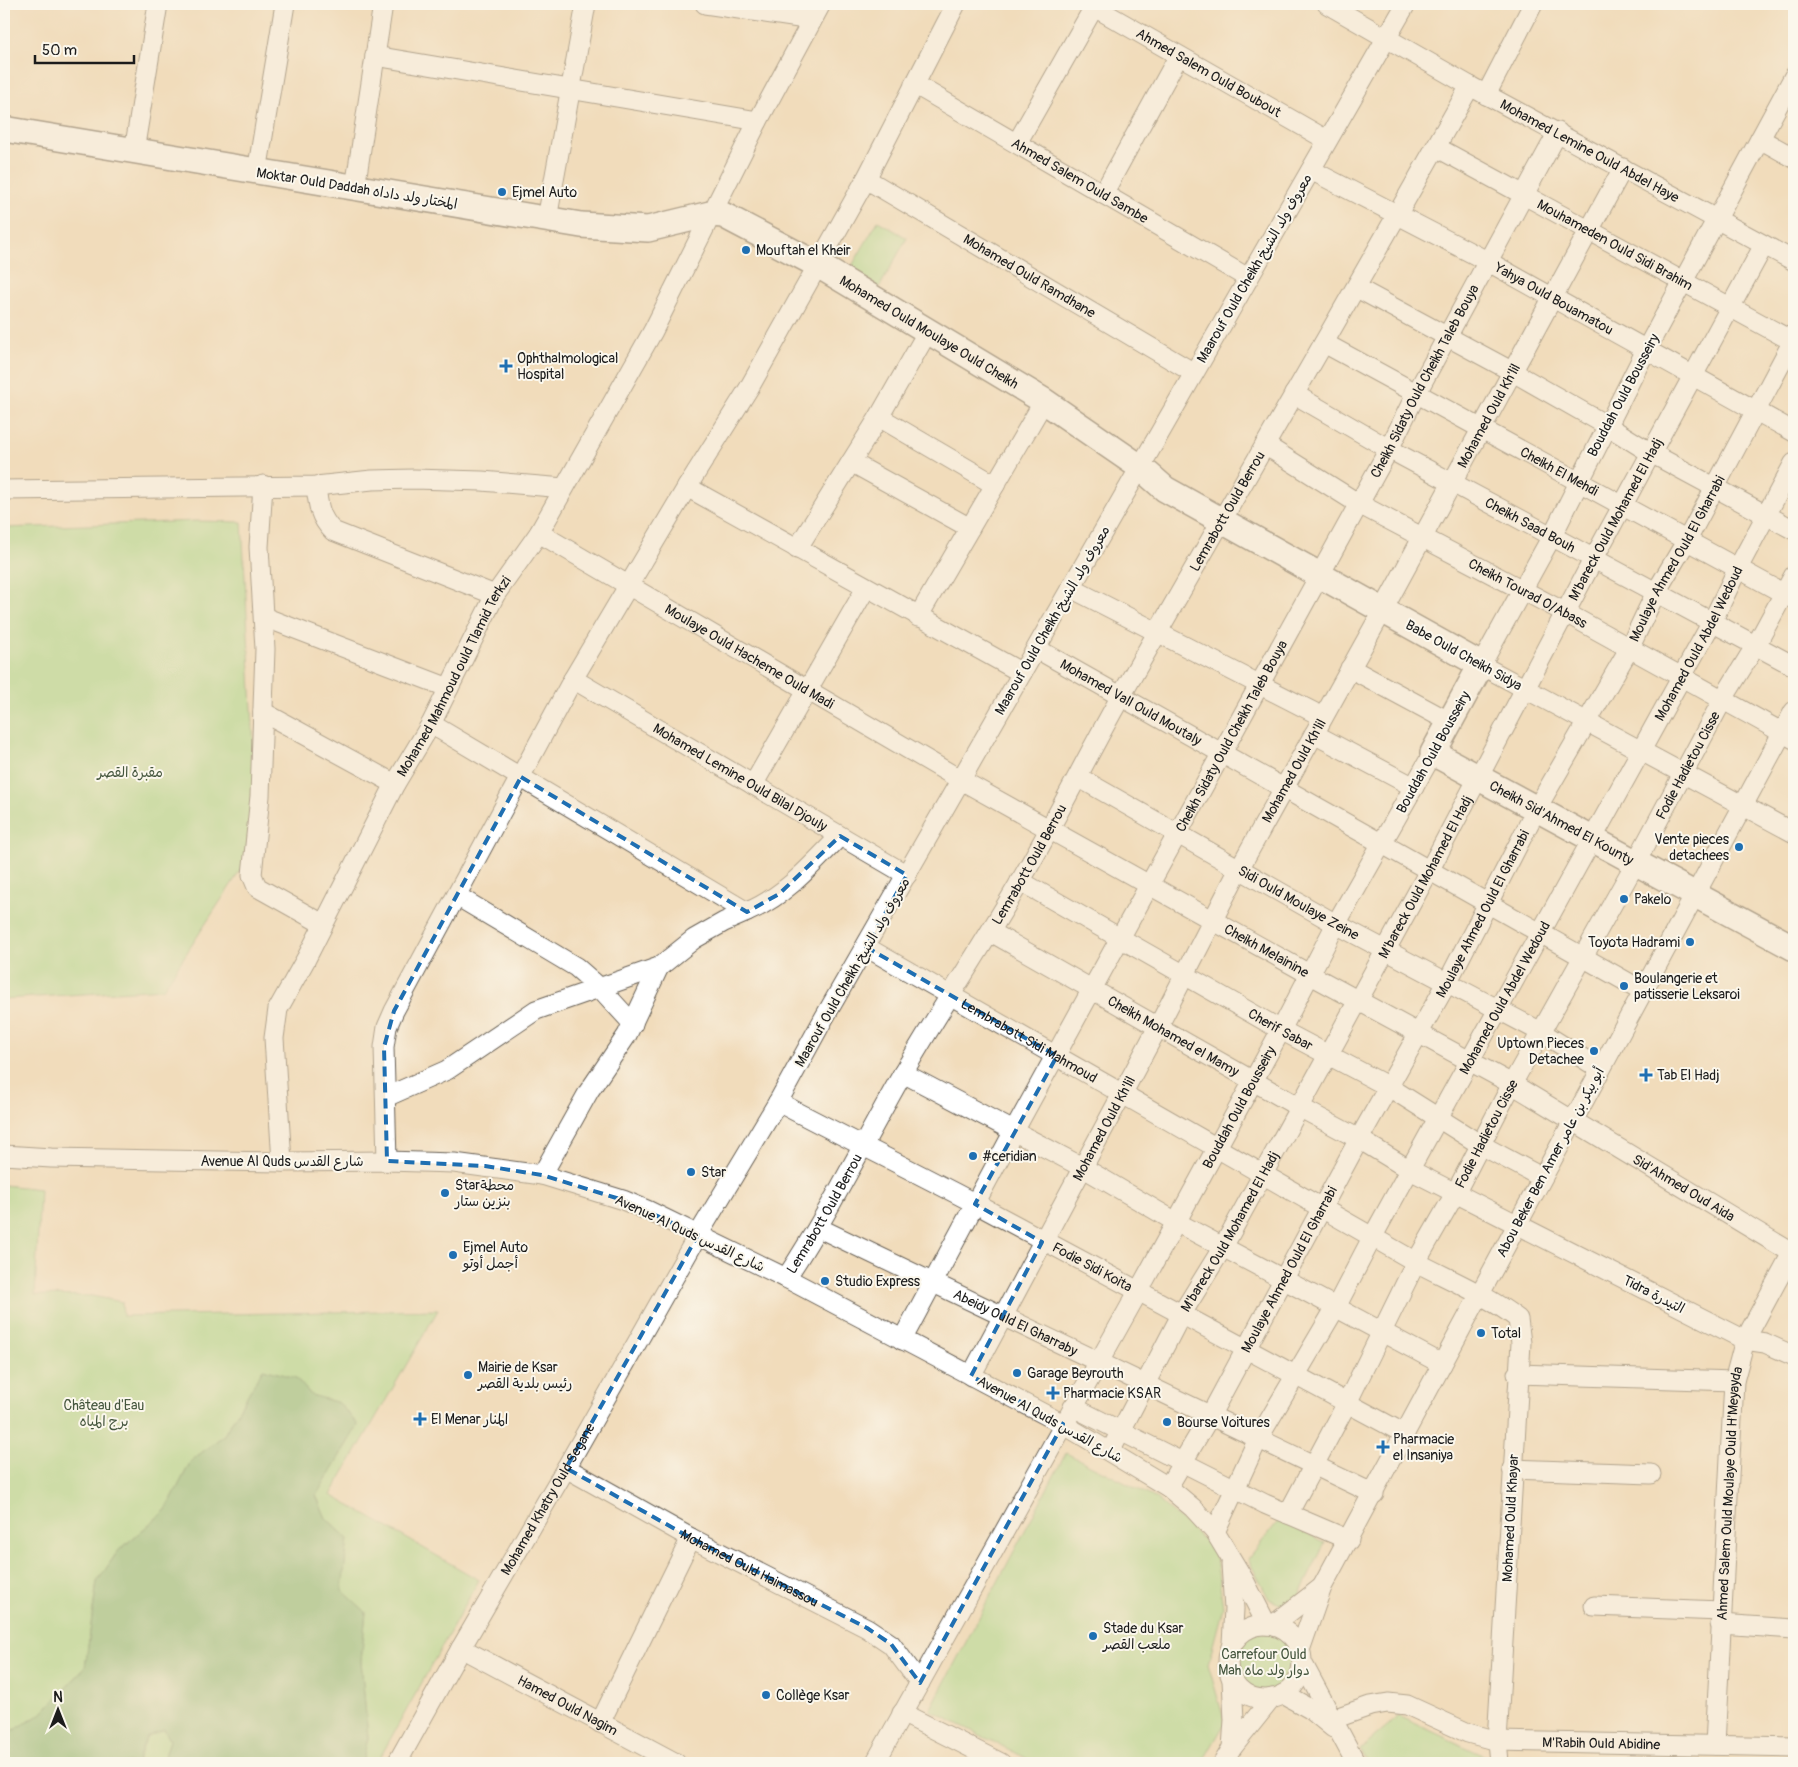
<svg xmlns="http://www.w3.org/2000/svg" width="1798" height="1767" font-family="Pangolin,'Playpen Sans Arabic',sans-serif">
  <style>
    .green { fill: #a4dc8e; stroke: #607c55 }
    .forest { fill: #83bc79; stroke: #506c4a }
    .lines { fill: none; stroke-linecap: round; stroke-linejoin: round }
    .minor-casing { stroke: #675f54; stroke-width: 21 }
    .major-casing { stroke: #675f54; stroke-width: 28 }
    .minor { stroke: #fff; stroke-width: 19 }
    .major { stroke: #fff; stroke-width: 25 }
    .marked { fill: none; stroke: #1f6fb2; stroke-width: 4; stroke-dasharray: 10 6; stroke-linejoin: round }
    .poi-dot { fill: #1f6fb2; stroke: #fbf7ec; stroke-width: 2 }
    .labels { text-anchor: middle; stroke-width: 4; stroke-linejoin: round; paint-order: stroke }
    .street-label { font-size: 14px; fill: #1c1c1c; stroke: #fbf7ec }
    .poi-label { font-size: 14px; fill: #1c1c1c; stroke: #fbf7ec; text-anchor: start }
    .park-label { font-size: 14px; fill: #45563e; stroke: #fbf7ec }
  </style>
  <rect width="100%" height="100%" fill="#fbf7ec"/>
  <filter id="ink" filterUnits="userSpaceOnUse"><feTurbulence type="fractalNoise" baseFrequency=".02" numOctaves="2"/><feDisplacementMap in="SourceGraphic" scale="10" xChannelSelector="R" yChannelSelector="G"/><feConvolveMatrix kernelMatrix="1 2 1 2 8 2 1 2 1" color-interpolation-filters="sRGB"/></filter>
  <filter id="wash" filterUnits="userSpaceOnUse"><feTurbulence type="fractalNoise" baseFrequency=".0096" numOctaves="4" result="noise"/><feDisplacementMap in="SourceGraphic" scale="20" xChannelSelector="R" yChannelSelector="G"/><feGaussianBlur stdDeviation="1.12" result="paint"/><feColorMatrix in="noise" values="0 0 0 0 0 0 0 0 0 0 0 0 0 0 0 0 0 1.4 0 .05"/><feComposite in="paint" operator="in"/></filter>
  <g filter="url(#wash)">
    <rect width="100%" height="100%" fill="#f1dcbb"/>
    <g class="green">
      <path d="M 878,221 L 907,238 L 879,288 L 849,271 Z"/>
      <path d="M 197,521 L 242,522 L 256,785 L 244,865 L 163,989 L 4,999 L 4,528 Z"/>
      <path d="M 4,1185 L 40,1189 L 35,1295 L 92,1296 L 122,1302 L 123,1316 L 438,1310 L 331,1495 L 479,1580 L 377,1763 L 362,1763 L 368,1738 L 361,1661 L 366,1612 L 341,1590 L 348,1539 L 326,1518 L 316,1495 L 358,1425 L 339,1403 L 311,1395 L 296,1378 L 263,1369 L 224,1435 L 191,1461 L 166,1510 L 118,1551 L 97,1582 L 85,1668 L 41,1714 L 4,1736 Z"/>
      <path d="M 1066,1453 L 1157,1499 L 1215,1550 L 1223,1607 L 1208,1664 L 1225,1723 L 1202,1763 L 1036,1763 L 930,1710 Z"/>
      <path d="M 1280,1519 L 1325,1543 L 1299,1596 L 1284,1606 L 1269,1599 L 1248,1559 Z"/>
      <circle cx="1264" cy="1661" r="30"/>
      <path d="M 1399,1716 L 1487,1757 L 1488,1763 L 1368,1763 L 1360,1749 Z"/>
      <path d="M 164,1729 L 170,1740 L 163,1763 L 137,1763 L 146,1738 Z"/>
    </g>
    <path class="forest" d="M 263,1369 L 296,1378 L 311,1395 L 339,1403 L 358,1425 L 316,1496 L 326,1518 L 348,1539 L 342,1590 L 366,1612 L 361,1661 L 368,1738 L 362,1763 L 163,1763 L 170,1740 L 164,1729 L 146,1738 L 137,1763 L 4,1763 L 4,1736 L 41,1714 L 85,1668 L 97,1582 L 118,1551 L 166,1510 L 191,1461 L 224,1435 Z"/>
  </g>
  <g filter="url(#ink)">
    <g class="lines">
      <g class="minor-casing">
        <g id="minor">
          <path d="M 705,4 L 812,20"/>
          <path id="s1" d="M 1089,4 L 1327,140"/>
          <path id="s2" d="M 1327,4 L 1470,86 L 1794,261"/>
          <path d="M 375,56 L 758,121"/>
          <path d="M 1794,76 L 1646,350 L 1552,536 L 1481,665 L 1794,833"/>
          <path id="s3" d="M 914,84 L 1248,278"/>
          <path d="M 1486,95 L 1533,4"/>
          <path d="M 1760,139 L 1794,158"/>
          <path d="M 1017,143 L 1094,7"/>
          <path id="s4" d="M 1436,147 L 1794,342"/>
          <path d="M 134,151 L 158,4"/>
          <path id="s5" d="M 1311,170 L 1487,261 L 1794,432"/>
          <path d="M 257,172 L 285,4"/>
          <path id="s6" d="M 866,179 L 1194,373"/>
          <path d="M 355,188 L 383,4"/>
          <path d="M 1103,194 L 1178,57"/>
          <path d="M 547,219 L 586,4"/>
          <path d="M 1357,288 L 1513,372 L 1606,425 L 1651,453 L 1794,530"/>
          <path id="s7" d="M 1324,343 L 1794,599"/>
          <path id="s8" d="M 1294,394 L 1389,449 L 1794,666"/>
          <path d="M 879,417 L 995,485"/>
          <path id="s9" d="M 1265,445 L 1359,504 L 1566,613 L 1794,739"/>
          <path d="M 851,462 L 970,528"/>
          <path d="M 263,485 L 259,547 L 265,649 L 260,796 L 252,875 L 257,887 L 323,924"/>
          <path d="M 316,486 C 318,504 319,517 333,531 L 495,595"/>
          <path d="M 687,487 L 1022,673"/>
          <path d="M 4,490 L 316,486 L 372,480 L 414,479 L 482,481 L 564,488"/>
          <path id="s10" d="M 539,533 L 961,780 L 1309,974 L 1512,1084 L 1794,1254"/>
          <path d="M 797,549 L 879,417 L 928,331"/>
          <path d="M 1071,588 L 1323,717"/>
          <path d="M 264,617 L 449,688"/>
          <path d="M 918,617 L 1044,401"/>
          <path id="s11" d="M 1037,649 L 1643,991"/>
          <path d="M 1350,668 L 1450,722"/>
          <path id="s12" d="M 573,679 L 907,875"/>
          <path d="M 263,712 L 395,784"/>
          <path d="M 431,724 L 747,912 C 785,896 812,865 840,836"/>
          <path d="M 1314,734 L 1414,787"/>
          <path id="s13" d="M 1078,777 L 1336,924 L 1541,1032 L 1600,1069"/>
          <path d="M 753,785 L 866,588"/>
          <path id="s14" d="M 1020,881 L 1281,1030 L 1389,1087 L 1481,1145 L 1541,1177"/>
          <path d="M 457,896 L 576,967 L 600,988 L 633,1024"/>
          <path id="s15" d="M 991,932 L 1299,1107 L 1359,1139 L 1410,1170 L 1745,1340 L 1765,1343 L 1794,1356"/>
          <path id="s16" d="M 866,947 L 1416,1262 C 1450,1280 1487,1295 1518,1319 L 1521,1343 L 1497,1741 L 1499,1763"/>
          <path d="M 903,1073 L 1082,1167 L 1176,1222 L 1442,1364"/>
          <path d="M 386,1097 L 447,1070 L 536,1010 L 659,967 L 694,939 L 724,922 L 747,912"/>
          <path id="s17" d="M 778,1102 C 844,1137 910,1169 976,1204 C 1119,1281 1262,1358 1405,1434"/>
          <path d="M 4,1155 L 51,1158 L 282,1162 L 387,1161 L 454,1163 L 542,1175 L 623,1200 L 649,1211 L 786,1278 L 1063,1424 L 1168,1487 L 1193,1508 L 1215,1532 L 1244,1580 L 1267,1625"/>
          <path d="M 387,1161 L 384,1047 L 387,1027 L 394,1011 L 573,679 L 687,487 L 749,388 L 866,179 L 956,4"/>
          <path id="s18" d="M 282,1162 L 274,1038 L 278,1009 L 306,959 L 395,784 L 431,724 L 495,595 L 539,533 L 653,331 L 758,121 L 821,4"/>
          <path d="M 542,1175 L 589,1091 L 627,1035 L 659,967"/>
          <path id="s19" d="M 819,1228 L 1374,1494"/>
          <path id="s20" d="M 786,1278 C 829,1213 863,1143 902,1075 C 940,1009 983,946 1021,880 C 1056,820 1086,758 1120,698 C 1236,494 1355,291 1470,86"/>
          <path id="s21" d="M 902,1340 L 1014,1131 L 1389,449 L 1416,394 L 1558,132"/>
          <path d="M 1517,1374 L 1734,1381"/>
          <path id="s22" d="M 971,1376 L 1158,1027 L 1239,869 L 1383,610 L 1623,168"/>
          <path d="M 1073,1407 L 1265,1504 L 1349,1540"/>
          <path id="s23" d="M 1110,1452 L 1181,1315 L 1223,1247 L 1429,871 L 1594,558 L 1764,245"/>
          <path id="s24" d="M 566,1468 L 691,1538 L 867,1628 L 891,1644 L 920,1683"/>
          <path d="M 1512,1469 L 1651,1474"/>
          <path id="s25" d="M 1168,1487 L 1210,1416 L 1359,1139 L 1447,983 L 1537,808 L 1629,649 L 1656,592 L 1687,540 L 1794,339"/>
          <path id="s26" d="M 1288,1514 L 1347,1403 L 1416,1262 L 1456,1192 L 1512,1084 L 1636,862 L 1723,699 L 1756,645 L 1794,575"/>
          <path id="s27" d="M 1215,1532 L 1258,1439 L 1336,1307 L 1373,1236 L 1712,622 L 1738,568 L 1794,463"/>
          <path d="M 1231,1564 L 1234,1609 L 1232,1643"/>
          <path d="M 1594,1606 L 1721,1611"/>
          <path d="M 1720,1624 L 1794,1629"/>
          <path d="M 1273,1625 L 1322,1587"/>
          <circle cx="1265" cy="1662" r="37"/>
          <path id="s28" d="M 461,1648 L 676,1763"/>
          <path d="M 1300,1650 L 1322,1587 L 1794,711"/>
          <path d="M 1302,1662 L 1356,1763"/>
          <path d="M 1283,1694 L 1310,1709 L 1333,1728"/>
          <path d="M 902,1713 L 1001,1763"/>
          <path id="s29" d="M 1333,1719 L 1370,1706 L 1388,1703 L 1407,1705 L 1468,1733 L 1497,1741 L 1794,1747"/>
          <path d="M 600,1723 L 691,1538"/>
          <path id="s30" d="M 1715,1745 L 1734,1381 L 1745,1340 L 1792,1253"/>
          <path d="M 1232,1748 L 1234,1720 L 1232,1680"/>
          <path id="s31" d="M 397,1763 L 461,1648 L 566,1468 L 698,1235 L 778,1102 L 824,1018 L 1406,4"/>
          <path id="s32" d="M 875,1763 L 1138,1292 L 1281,1030 L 1336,924 L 1433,753"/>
          <path d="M 1223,1763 L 1232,1748 L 1272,1698"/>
        </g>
      </g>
      <g class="major-casing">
        <g id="major">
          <path id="s33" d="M 4,129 L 581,225 L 648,229 L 710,214 L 723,215 L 818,265 L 1044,401 L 1140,467 L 1165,489 L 1481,665 L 1433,753 L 1794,948"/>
        </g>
      </g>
      <use href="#minor" class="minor"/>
      <use href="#major" class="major"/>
    </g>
  </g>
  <path d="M0 0H1798V1767H0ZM 521,777 L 747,912 L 779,894 L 840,836 L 907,875 L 866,947 L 1057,1056 L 975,1204 L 1042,1242 L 971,1376 L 1063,1424 L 920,1683 L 891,1644 L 867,1628 L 691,1538 L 566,1468 L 698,1235 L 623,1200 L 542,1175 L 485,1166 L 387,1161 L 384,1047 L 394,1011 Z" fill="#f1dcbb" fill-opacity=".55" fill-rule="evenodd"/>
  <path class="marked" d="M 521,777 L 747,912 L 779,894 L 840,836 L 907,875 L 866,947 L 1057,1056 L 975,1204 L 1042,1242 L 971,1376 L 1063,1424 L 920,1683 L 891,1644 L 867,1628 L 691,1538 L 566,1468 L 698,1235 L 623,1200 L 542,1175 L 485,1166 L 387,1161 L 384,1047 L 394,1011 Z"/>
  <g class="poi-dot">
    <circle cx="502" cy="192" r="5"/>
    <circle cx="746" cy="250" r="5"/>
    <path d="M503.5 358.5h5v5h5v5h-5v5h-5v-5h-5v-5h5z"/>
    <circle cx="1739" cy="847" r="5"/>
    <circle cx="1624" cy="899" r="5"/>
    <circle cx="1690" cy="942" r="5"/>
    <circle cx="1624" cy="986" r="5"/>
    <circle cx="1594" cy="1051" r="5"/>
    <path d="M1643.5 1067.5h5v5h5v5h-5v5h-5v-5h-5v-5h5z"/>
    <circle cx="973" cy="1156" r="5"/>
    <circle cx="691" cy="1172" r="5"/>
    <circle cx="445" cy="1193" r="5"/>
    <circle cx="453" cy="1255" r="5"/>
    <circle cx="825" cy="1281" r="5"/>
    <circle cx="1481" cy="1333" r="5"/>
    <circle cx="1017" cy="1373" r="5"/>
    <circle cx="468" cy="1375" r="5"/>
    <path d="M1050.5 1385.5h5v5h5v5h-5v5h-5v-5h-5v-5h5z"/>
    <path d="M417.5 1411.5h5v5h5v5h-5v5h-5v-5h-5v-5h5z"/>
    <circle cx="1167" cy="1422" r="5"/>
    <path d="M1380.5 1439.5h5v5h5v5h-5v5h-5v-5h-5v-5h5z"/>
    <circle cx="1093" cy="1636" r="5"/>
    <circle cx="766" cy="1695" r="5"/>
  </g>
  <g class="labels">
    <g class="street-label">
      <text dy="5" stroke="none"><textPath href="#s1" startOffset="138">Ahmed Salem Ould Boubout</textPath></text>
      <text dy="5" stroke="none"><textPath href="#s2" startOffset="301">Mohamed Lemine Ould Abdel Haye</textPath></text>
      <text dy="5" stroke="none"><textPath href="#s3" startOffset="192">Ahmed Salem Ould Sambe</textPath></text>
      <text transform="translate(357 188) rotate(9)" y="5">Moktar Ould Daddah المختار ولد داداه</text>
      <text dy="5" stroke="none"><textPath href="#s4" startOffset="204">Mouhameden Ould Sidi Brahim</textPath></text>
      <text transform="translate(1254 268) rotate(-60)" y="5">Maarouf Ould Cheikh معروف ولد الشيخ</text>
      <text dy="5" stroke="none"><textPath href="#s6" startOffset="190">Mohamed Ould Ramdhane</textPath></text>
      <text dy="5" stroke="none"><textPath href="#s5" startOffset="275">Yahya Ould Bouamatou</textPath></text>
      <text dy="5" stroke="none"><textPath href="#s33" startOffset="966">Mohamed Ould Moulaye Ould Cheikh</textPath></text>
      <text dy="5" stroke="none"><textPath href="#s21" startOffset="1092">Cheikh Sidaty Ould Cheikh Taleb Bouya</textPath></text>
      <text transform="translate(1623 395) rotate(-62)" y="5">Bouddah Ould Bousseiry</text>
      <text dy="5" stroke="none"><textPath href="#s22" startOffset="1091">Mohamed Ould Kh'lil</textPath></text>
      <text dy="5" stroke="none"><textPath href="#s7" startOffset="268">Cheikh El Mehdi</textPath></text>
      <text dy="5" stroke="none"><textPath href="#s20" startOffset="885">Lemrabott Ould Berrou</textPath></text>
      <text dy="5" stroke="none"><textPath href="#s23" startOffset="1061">M'bareck Ould Mohamed El Hadj</textPath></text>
      <text dy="5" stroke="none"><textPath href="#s8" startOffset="270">Cheikh Saad Bouh</textPath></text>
      <text dy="5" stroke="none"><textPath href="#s25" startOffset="1059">Moulaye Ahmed Ould El Gharrabi</textPath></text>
      <text dy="5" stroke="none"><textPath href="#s9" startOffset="302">Cheikh Tourad O/Abass</textPath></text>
      <text transform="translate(1052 620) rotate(-60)" y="5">Maarouf Ould Cheikh معروف ولد الشيخ</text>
      <text dy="5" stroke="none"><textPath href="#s27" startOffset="1012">Mohamed Ould Abdel Wedoud</textPath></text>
      <text transform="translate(1464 655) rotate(29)" y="5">Babe Ould Cheikh Sidya</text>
      <text dy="5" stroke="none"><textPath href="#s10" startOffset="244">Moulaye Ould Hacheme Ould Madi</textPath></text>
      <text dy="5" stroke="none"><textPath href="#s18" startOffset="530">Mohamed Mahmoud ould Tlamid Terkzi</textPath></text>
      <text dy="5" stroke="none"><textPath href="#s11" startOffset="108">Mohamed Vall Ould Moutaly</textPath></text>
      <text dy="5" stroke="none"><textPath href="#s21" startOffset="688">Cheikh Sidaty Ould Cheikh Taleb Bouya</textPath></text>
      <text transform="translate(1433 752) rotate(-61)" y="5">Bouddah Ould Bousseiry</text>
      <text dy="5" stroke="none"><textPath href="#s26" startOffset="849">Fodie Hadietou Cisse</textPath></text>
      <text dy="5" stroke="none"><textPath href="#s22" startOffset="686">Mohamed Ould Kh'lil</textPath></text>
      <text dy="5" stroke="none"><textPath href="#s12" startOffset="194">Mohamed Lemine Ould Bilal Djouly</textPath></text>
      <text dy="5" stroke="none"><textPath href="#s33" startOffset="1858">Cheikh Sid'Ahmed El Kounty</textPath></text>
      <text dy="5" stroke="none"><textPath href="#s20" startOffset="480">Lemrabott Ould Berrou</textPath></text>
      <text dy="5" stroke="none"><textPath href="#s23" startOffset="656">M'bareck Ould Mohamed El Hadj</textPath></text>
      <text dy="5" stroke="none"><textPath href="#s13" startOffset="254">Sidi Ould Moulaye Zeine</textPath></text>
      <text dy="5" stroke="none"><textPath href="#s25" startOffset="654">Moulaye Ahmed Ould El Gharrabi</textPath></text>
      <text dy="5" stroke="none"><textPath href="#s10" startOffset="839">Cheikh Melainine</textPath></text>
      <text transform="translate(852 972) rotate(-60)" y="5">Maarouf Ould Cheikh معروف ولد الشيخ</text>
      <text dy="5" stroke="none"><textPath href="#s27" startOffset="608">Mohamed Ould Abdel Wedoud</textPath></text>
      <text dy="5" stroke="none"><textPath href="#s14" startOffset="300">Cherif Sabar</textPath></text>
      <text dy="5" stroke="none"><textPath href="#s15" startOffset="210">Cheikh Mohamed el Mamy</textPath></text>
      <text dy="5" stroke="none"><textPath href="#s16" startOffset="188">Lembrabott Sidi Mahmoud</textPath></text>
      <text dy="5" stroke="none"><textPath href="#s32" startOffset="750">Bouddah Ould Bousseiry</textPath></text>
      <text dy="5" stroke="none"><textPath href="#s22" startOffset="281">Mohamed Ould Kh'lil</textPath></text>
      <text dy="5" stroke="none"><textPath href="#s26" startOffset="429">Fodie Hadietou Cisse</textPath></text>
      <text x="282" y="1166">Avenue Al Quds شارع القدس</text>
      <text transform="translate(1550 1162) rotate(-62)" y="5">Abou Beker Ben Amer أبو بيكر بن عامر</text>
      <text dy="5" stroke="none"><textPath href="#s10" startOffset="1319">Sid'Ahmed Oud Aida</textPath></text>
      <text dy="5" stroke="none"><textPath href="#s20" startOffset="75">Lemrabott Ould Berrou</textPath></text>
      <text dy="5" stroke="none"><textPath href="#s23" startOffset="251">M'bareck Ould Mohamed El Hadj</textPath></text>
      <text transform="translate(690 1233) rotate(25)" y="5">Avenue Al Quds شارع القدس</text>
      <text dy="5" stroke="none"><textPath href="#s17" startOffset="355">Fodie Sidi Koita</textPath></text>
      <text dy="5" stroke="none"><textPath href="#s25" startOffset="249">Moulaye Ahmed Ould El Gharrabi</textPath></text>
      <text transform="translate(1654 1294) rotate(27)" y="5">Tidra التيدرة</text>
      <text dy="5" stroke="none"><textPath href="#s19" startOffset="218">Abeidy Ould El Gharraby</textPath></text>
      <text transform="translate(1050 1419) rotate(29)" y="5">Avenue Al Quds شارع القدس</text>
      <text dy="5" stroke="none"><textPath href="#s30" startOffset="252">Ahmed Salem Ould Moulaye Ould H'Meyayda</textPath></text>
      <text dy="5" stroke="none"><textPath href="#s31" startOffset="304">Mohamed Khatry Ould Segane</textPath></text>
      <text transform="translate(1510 1518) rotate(-87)" y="5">Mohamed Ould Khayar</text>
      <text dy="5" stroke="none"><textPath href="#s24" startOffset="209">Mohamed Ould Haimassou</textPath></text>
      <text dy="5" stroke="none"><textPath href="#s28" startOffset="121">Hamed Ould Nagim</textPath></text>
      <text dy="5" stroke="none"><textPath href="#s29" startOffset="278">M'Rabih Ould Abidine</textPath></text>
    </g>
    <g class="poi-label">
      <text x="512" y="197">Ejmel Auto</text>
      <text x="756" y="255">Mouftah el Kheir</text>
      <text x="517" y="363">Ophthalmological<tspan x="517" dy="16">Hospital</tspan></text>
      <text x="1729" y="844" text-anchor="end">Vente pieces<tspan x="1729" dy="16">detachees</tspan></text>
      <text x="1634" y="904">Pakelo</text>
      <text x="1680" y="947" text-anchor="end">Toyota Hadrami</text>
      <text x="1634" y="983">Boulangerie et<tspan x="1634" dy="16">patisserie Leksaroi</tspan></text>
      <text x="1584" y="1048" text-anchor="end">Uptown Pieces<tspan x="1584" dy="16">Detachee</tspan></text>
      <text x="1657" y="1080">Tab El Hadj</text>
      <text x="983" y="1161">#ceridian</text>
      <text x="701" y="1177">Star</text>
      <text x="455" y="1190">Starمحطة<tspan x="455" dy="16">بنزين ستار</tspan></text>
      <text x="463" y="1252">Ejmel Auto<tspan x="463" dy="16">أجمل أوتو</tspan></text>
      <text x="835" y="1286">Studio Express</text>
      <text x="1491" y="1338">Total</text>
      <text x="478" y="1372">Mairie de Ksar<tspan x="478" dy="16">رئيس بلدية القصر</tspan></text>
      <text x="1027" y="1378">Garage Beyrouth</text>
      <text x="1063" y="1398">Pharmacie KSAR</text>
      <text x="431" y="1424">El Menar المنار</text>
      <text x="1177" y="1427">Bourse Voitures</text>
      <text x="1393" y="1444">Pharmacie<tspan x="1393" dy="16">el Insaniya</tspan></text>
      <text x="1103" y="1633">Stade du Ksar<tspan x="1103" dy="16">ملعب القصر</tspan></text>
      <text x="776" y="1700">Collège Ksar</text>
    </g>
    <g class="park-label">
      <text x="130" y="777">مقبرة القصر</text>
      <text x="104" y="1410">Château d'Eau<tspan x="104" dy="16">برج المياه</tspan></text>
      <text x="1264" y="1659">Carrefour Ould<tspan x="1264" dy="16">Mah دوار ولد ماه</tspan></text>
    </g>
  </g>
  <rect width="1798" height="1767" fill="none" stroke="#fbf7ec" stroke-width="20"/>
  <g transform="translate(58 1710)" stroke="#fbf7ec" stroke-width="4" paint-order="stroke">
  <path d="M0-4L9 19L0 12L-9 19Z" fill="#1c1c1c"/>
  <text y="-8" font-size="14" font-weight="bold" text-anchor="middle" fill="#1c1c1c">N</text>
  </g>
  <path d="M35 55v8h99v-8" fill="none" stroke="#1c1c1c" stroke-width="2.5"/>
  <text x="42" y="55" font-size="15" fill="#1c1c1c" stroke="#fbf7ec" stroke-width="4" paint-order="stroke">50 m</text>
</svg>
